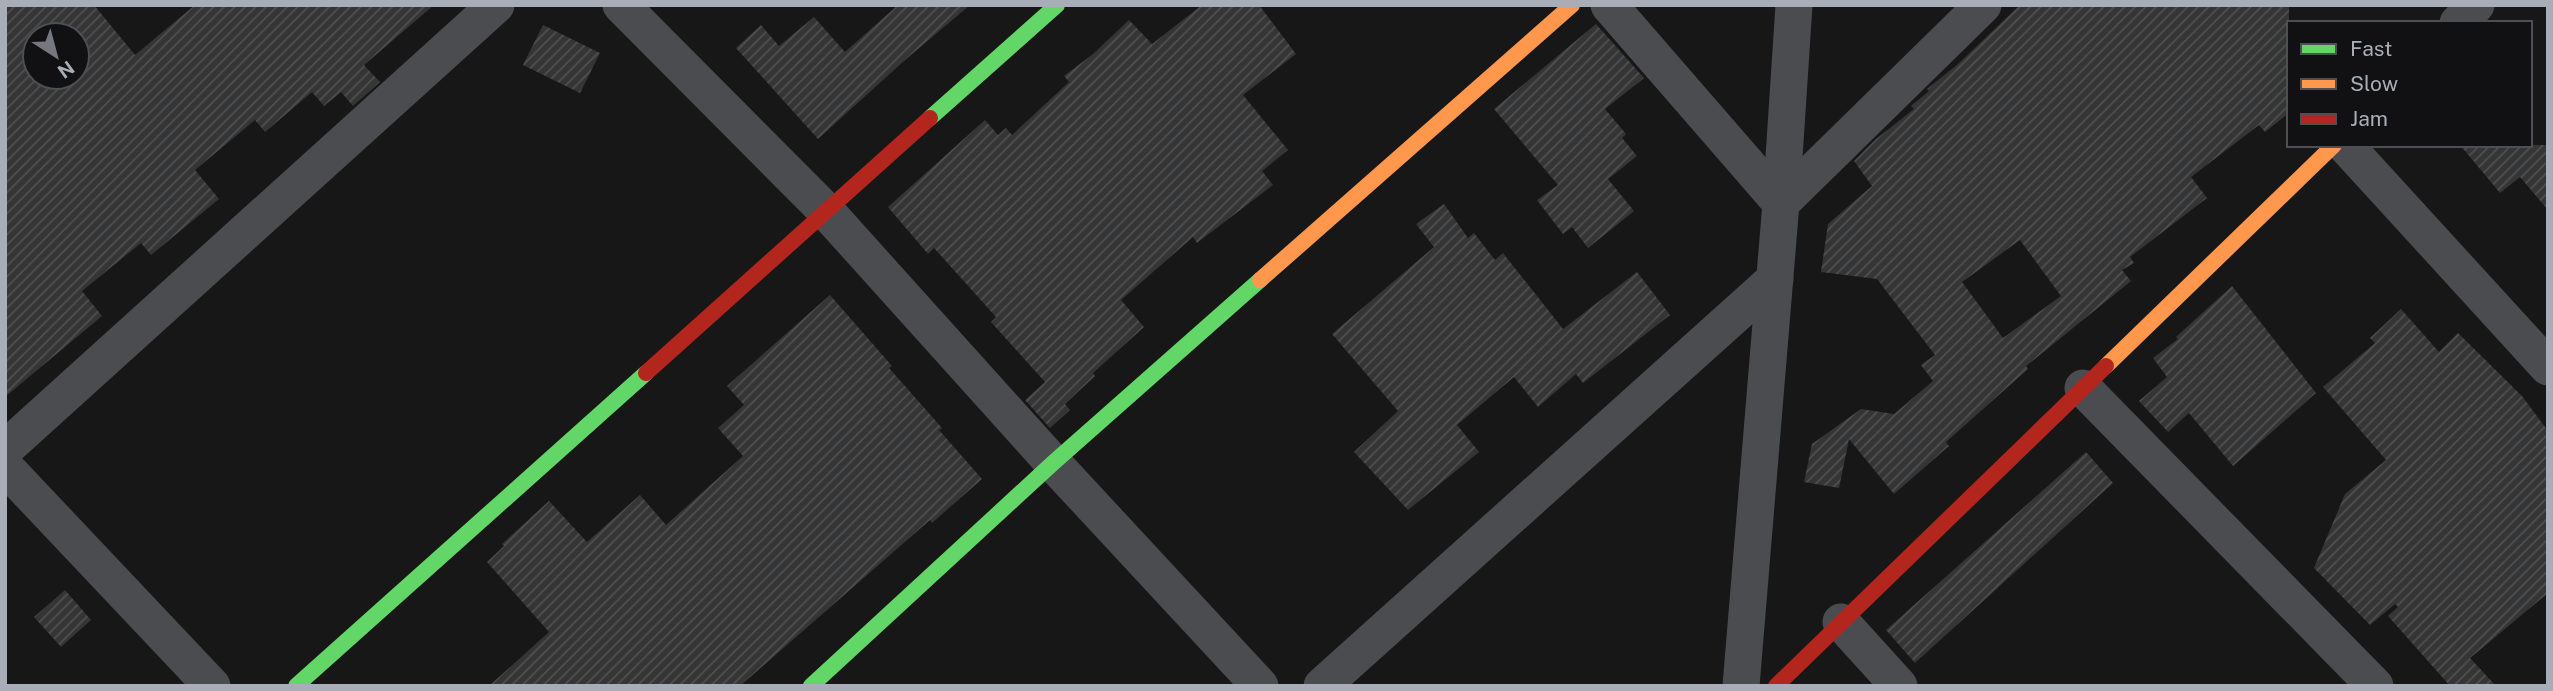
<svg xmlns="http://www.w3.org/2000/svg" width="2553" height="691" font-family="'Public Sans',sans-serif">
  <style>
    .building { fill: url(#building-hatch); fill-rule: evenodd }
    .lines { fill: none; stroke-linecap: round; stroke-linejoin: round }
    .street { stroke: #4b4c50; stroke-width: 37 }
    .fast { stroke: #63d668; stroke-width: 16 }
    .slow { stroke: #ff974d; stroke-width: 16 }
    .jam { stroke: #b3261e; stroke-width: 16 }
  </style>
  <defs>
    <pattern id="building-hatch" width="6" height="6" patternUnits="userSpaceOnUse" patternTransform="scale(1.75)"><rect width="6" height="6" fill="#353536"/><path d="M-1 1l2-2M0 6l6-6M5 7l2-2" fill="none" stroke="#4f5051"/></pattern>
  </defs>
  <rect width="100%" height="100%" fill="#171717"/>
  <g class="building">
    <path d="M 5,5 L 94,5 L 135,55 L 195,5 L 434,5 L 364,65 L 380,82 L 353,106 L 341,92 L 324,106 L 312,92 L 265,132 L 255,120 L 195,170 L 219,199 L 151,255 L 141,243 L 82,291 L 102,316 L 5,397 ZM 35,35 L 77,35 L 77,77 L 35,77 Z"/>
    <path d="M 898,5 L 970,5 L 905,60 L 818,139 L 736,48 L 761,25 L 779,46 L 814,17 L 845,52 Z"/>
    <path d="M 1202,5 L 1259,5 L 1296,54 L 1243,95 L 1288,150 L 1262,171 L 1273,185 L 1197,243 L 1193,237 L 1121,300 L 1144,327 L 1093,373 L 1095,376 L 1065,404 L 1070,410 L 1050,428 L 1025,400 L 1045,382 L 991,322 L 996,317 L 934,248 L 928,254 L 888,207 L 985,120 L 998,135 L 1006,128 L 1012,135 L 1069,82 L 1064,76 L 1093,54 L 1129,20 L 1152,44 Z"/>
    <path d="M 2020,5 L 2289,5 L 2289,113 L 2265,132 L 2259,125 L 2191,177 L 2207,198 L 2130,257 L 2134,263 L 2122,270 L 2131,281 L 2026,366 L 2028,369 L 1946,442 L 1949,446 L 1894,494 L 1849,439 L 1839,488 L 1804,482 L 1812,444 L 1861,409 L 1894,414 L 1933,381 L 1921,365 L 1935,355 L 1877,279 L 1821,272 L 1828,224 L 1872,186 L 1854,161 L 1876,139 L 1914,109 L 1911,106 L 1929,91 L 1927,89 L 1958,64 ZM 2020,240 L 2061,296 L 2003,338 L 1962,282 Z"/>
    <path d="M 1596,24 L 1644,78 L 1605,109 L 1626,134 L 1622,138 L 1637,156 L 1608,179 L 1634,211 L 1588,248 L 1572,227 L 1563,234 L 1537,200 L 1558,185 L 1494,109 Z"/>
    <path d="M 543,25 L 600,53 L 580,93 L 523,65 Z"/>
    <path d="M 2460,145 L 2548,145 L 2548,210 L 2520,177 L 2500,193 Z"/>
    <path d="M 1444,204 L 1468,238 L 1474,233 L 1495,260 L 1503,253 L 1563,329 L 1637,272 L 1670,315 L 1583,383 L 1576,374 L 1538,407 L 1514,377 L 1457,425 L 1479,452 L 1408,510 L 1354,452 L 1398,411 L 1332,334 L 1434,247 L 1416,224 Z"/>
    <path d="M 2232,286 L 2316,393 L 2233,466 L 2189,413 L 2168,432 L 2139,401 L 2167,377 L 2153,358 L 2178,339 L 2176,337 Z"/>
    <path d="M 830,295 L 892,366 L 889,368 L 942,428 L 939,430 L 982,479 L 932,523 L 930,520 L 740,686 L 489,686 L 549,632 L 487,562 L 504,546 L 502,544 L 549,501 L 587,542 L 640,495 L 666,525 L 743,456 L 718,428 L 744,405 L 727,386 Z"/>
    <path d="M 2401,309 L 2439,352 L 2458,333 L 2522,396 L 2548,431 L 2548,593 L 2470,658 L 2496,686 L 2450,686 L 2388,616 L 2398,607 L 2395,604 L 2370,625 L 2314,568 L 2345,494 L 2386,460 L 2323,387 L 2375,343 L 2370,338 Z"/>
    <path d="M 2086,452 L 2113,483 L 1915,663 L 1886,630 Z"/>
    <path d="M 65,590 L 91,620 L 61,647 L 34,617 Z"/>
  </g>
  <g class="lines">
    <g class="street">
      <path d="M 621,5 L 827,212 L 1053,463 L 1260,686"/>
      <path d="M 1609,5 L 1781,203 L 1983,5"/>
      <path d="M 2458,23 L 2476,5"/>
      <path d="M 2345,145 L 2548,367"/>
      <path d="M 2083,388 L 2375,686"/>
      <path d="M 5,449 L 496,5"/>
      <path d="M 5,467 L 212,686"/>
      <path d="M 1841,622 L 1899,686"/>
      <path d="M 1322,686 L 1775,279"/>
      <path d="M 1741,686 L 1781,203 L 1794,5"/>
    </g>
    <g class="fast">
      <path d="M 930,118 L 1057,5"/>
      <path d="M 296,686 L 646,373"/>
      <path d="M 811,686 L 1053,463 L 1260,280"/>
    </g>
    <g class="slow">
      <path d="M 1260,280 L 1572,5"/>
      <path d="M 2106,366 L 2334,145"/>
    </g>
    <g class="jam">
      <path d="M 646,373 L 930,118"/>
      <path d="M 1776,686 L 2106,366"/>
    </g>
  </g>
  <rect width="2553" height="691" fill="none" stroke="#a8adb8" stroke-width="14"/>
  <rect x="2287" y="21" width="245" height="126" fill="#111113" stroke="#4d4f55" stroke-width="2"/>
  <rect x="2301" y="44" width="35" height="10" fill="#63d668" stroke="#4d4f55" stroke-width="2"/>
  <text x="2350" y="56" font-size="21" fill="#a8adb8">Fast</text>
  <rect x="2301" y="79" width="35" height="10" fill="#ff974d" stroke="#4d4f55" stroke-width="2"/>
  <text x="2350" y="91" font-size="21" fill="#a8adb8">Slow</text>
  <rect x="2301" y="114" width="35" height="10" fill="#b3261e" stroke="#4d4f55" stroke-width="2"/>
  <text x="2350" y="126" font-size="21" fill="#a8adb8">Jam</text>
  <g transform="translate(56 56) rotate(144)"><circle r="33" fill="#111113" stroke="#4d4f55" stroke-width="2"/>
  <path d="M0-5L12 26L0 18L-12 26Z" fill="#757880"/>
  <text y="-10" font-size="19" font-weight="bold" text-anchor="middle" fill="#a8adb8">N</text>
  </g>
</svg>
